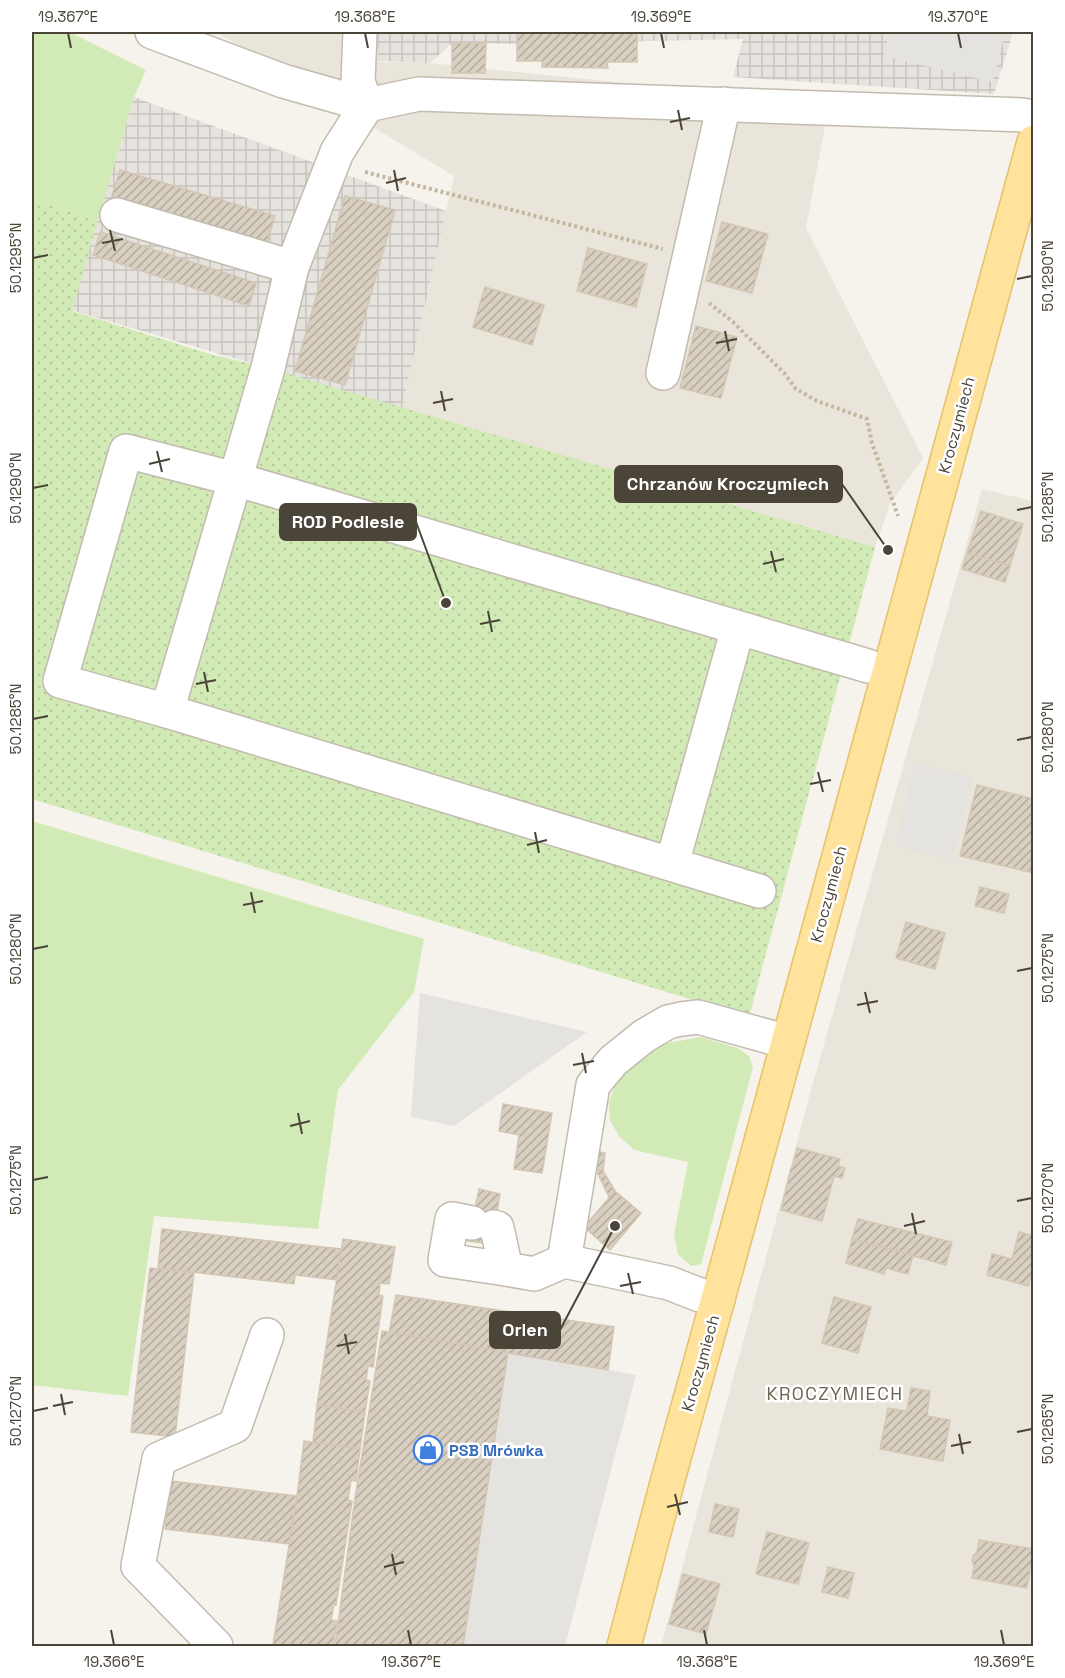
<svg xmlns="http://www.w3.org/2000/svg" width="1065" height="1678" font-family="'Space Grotesk',sans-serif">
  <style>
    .residential { fill: #eae5da }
    .industrial { fill: url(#industrial-grid) }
    .green { fill: #d2eab5 }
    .garden { fill: url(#garden-dots) }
    .parking { fill: #e5e3e0 }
    .building { fill: url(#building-hatch); stroke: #d3c7b4; stroke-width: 1.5 }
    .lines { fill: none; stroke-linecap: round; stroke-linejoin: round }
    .minor-casing { stroke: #c2bbae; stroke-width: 36 }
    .major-casing { stroke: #e6c16a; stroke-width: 36 }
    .path { stroke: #c4b79f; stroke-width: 4; stroke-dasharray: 3 3; stroke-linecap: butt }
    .minor { stroke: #fff; stroke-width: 33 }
    .major { stroke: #ffe39c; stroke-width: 33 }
    .ticks { fill: none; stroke: #4b4439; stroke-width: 2 }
    .labels { text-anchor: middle; stroke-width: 5; stroke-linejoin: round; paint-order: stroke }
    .street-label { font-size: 16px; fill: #4b4439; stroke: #fff }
    .shop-label { font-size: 16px; font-weight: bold; fill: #366cbe; stroke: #fff; text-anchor: start }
    .neighbourhood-label { font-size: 18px; letter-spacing: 1.5px; fill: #6e6250; stroke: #fff }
    .leader { fill: none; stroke: #4b4439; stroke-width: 2 }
    .callout-dot { fill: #4b4439; stroke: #fff; stroke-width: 2 }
    .callout { fill: #4b4439; stroke: #4b4439; stroke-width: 2 }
    .callout-label { font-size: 18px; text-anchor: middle; font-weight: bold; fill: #fff }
    .neatline { fill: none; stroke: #4b4439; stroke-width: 2 }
    .ticks-label { font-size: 15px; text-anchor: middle; fill: #4b4439 }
  </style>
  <defs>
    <pattern id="industrial-grid" width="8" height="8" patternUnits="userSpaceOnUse" patternTransform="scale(1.5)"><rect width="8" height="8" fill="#e6e2dd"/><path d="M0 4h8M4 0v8" fill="none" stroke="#c7c3be"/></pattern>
    <pattern id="garden-dots" width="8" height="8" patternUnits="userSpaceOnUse" patternTransform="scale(1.5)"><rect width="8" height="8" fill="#d2eab5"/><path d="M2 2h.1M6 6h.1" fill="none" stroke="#b6ca9c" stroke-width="1.8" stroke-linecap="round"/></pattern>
    <pattern id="building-hatch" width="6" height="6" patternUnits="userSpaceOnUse" patternTransform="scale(1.5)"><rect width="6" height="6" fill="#d8cfc1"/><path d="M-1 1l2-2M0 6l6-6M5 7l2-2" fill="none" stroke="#b1aa9e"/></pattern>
  </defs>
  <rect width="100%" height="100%" fill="#f6f3ec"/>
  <g class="residential">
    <path d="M 216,32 L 377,32 L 379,62 L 430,63 L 829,104 L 806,228 L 923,458 L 890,504 L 875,547 L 402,408 L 454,176 Z"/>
    <path d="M 982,489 L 1033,501 L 1033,1646 L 661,1646 L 811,1090 Z"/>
  </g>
  <g class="industrial">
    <path d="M 377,32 L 1013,32 L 994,94 L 733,77 L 743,39 L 519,44 L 452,43 L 430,63 L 379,61 Z"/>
    <path d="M 134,97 L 446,211 L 402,408 L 71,310 Z"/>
  </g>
  <g class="green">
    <path d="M 32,32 L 69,32 L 146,70 L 134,97 L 98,220 L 32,199 Z"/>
    <path d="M 32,821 L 424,939 L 414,992 L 338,1090 L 318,1229 L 154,1216 L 128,1396 L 32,1385 Z"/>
    <path d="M 701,1037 L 737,1048 L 749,1056 L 753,1067 L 701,1264 L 691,1266 L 678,1254 L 674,1235 L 688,1162 L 634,1150 L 619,1136 L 610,1120 L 609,1102 L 615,1085 L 628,1068 L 656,1045 Z"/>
  </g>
  <path class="garden" d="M 32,199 L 98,220 L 72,311 L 210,354 L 268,368 L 875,547 L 749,1017 L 32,799 Z"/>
  <g class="parking">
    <path d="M 890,32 L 1005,32 L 993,82 L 883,56 Z"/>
    <path d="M 915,763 L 973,777 L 952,860 L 895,846 Z"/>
    <path d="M 420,993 L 587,1032 L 454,1126 L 411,1117 Z"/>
    <path d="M 508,1352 L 636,1375 L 565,1646 L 463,1646 Z"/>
  </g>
  <g class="building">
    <path d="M 517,32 L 637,32 L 637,62 L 607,62 L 608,68 L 542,67 L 542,61 L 517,61 Z"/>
    <path d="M 452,43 L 486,43 L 485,73 L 452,73 Z"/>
    <path d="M 120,170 L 275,216 L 267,242 L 112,196 Z"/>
    <path d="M 345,196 L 395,210 L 345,385 L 295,371 Z"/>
    <path d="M 722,222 L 768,234 L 752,293 L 706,281 Z"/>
    <path d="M 100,232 L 256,283 L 249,306 L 93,255 Z"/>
    <path d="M 588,248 L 647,264 L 636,307 L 577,291 Z"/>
    <path d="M 485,287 L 544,305 L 532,345 L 473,327 Z"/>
    <path d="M 696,326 L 737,337 L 721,398 L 680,388 Z"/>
    <path d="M 981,511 L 1023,524 L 1010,566 L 967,553 Z"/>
    <path d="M 967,553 L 1010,566 L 1005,582 L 962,569 Z"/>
    <path d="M 977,785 L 1034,799 L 1034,873 L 960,856 Z"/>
    <path d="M 980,887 L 1009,894 L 1004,913 L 975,906 Z"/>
    <path d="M 906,922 L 945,933 L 935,969 L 896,958 Z"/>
    <path d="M 503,1104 L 552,1113 L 542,1173 L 514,1169 L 519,1135 L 499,1131 Z"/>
    <path d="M 797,1148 L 840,1159 L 838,1166 L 845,1168 L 842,1178 L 834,1176 L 822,1221 L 781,1210 L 791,1168 L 792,1168 Z"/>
    <path d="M 592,1151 L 605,1153 L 603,1171 L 589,1169 Z"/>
    <path d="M 596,1170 L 603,1171 L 615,1191 L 609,1197 Z"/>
    <path d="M 479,1189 L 500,1194 L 491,1244 L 468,1241 Z"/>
    <path d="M 615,1191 L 641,1213 L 610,1250 L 584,1227 Z"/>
    <path d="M 858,1219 L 952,1242 L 946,1265 L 852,1239 Z"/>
    <path d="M 162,1229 L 341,1249 L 337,1280 L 295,1275 L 294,1284 L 158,1268 Z"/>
    <path d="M 1019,1232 L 1034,1236 L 1034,1266 L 1028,1286 L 987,1275 L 992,1254 L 1012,1259 Z"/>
    <path d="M 343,1239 L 395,1247 L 389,1284 L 380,1283 L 379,1295 L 383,1296 L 373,1367 L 368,1366 L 366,1380 L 370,1381 L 365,1412 L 317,1405 Z"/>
    <path d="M 852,1239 L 913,1255 L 908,1274 L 886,1268 L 884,1274 L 846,1263 Z"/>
    <path d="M 150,1268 L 194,1273 L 175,1437 L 131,1432 Z"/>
    <path d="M 396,1295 L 614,1327 L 608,1370 L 389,1333 Z"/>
    <path d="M 834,1297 L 871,1307 L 858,1353 L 822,1343 Z"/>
    <path d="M 382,1331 L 508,1352 L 463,1646 L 335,1646 L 355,1498 Z"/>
    <path d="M 911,1388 L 930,1391 L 927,1416 L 950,1420 L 943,1461 L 880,1449 L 888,1408 L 907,1411 Z"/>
    <path d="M 317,1405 L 365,1412 L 360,1449 L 313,1442 Z"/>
    <path d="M 304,1441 L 360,1449 L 356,1481 L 351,1480 L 348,1500 L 352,1501 L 336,1605 L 334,1604 L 331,1620 L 337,1621 L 333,1646 L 273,1645 L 297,1496 Z"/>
    <path d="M 171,1481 L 297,1496 L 289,1544 L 165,1529 Z"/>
    <path d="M 715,1504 L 739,1509 L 733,1537 L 709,1532 Z"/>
    <path d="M 767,1532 L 809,1543 L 798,1584 L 756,1574 Z"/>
    <path d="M 979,1540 L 1034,1549 L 1027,1588 L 972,1578 L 974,1566 L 972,1561 L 973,1556 L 977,1552 Z"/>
    <path d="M 828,1567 L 854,1573 L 848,1598 L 822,1592 Z"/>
    <path d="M 683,1574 L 720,1584 L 706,1634 L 669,1624 Z"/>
  </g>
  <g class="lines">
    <g class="minor-casing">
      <g id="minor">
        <path d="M 152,32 L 283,81 L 367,105 L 419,94 L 1022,115 L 1034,117"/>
        <path d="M 360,32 L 358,82 L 367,105"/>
        <path d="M 367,105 L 337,152 L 292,267 L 268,368 L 167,711 L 60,681 L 126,451 L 235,479 L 868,666"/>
        <path d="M 117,215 L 292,267"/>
        <path d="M 663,373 L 724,104"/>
        <path d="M 167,711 L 759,891"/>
        <path d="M 672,864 L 738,628"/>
        <path d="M 472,1223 L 452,1219 L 445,1260 L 506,1269"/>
        <path d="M 494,1227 L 497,1228 L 506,1269 L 534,1274 L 564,1261 L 669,1283 L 700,1295 L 718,1299"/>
        <path d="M 564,1261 L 593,1085 L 613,1061 L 644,1036 L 668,1022 L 681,1019 L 698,1017 L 788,1042"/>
        <path d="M 216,1646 L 138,1566 L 159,1459 L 235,1426 L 267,1335"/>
      </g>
    </g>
    <g class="major-casing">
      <path id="major" d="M 624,1646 L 667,1483 L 718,1299 L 1034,142"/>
    </g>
    <g class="path">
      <path d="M 365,172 L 663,249"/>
      <path d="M 709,303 L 733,322 L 785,374 L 796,389 L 817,401 L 867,419 L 872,443 L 898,516"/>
    </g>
    <use href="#minor" class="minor"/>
    <use href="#major" class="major"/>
  </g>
  <path class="ticks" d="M 68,33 L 71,48M 365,33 L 368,48M 661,33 L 664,48M 958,33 L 961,48M 678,110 L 682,130M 670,122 L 690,118M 394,170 L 398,191M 386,183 L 406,178M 110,230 L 115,251M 102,243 L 123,239M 33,258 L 48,255M 1017,279 L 1032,276M 725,331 L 729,351M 716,343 L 737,339M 441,391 L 445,411M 433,403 L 453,399M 157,451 L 162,472M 149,464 L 170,459M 33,488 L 48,485M 1017,510 L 1032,507M 771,551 L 776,572M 763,564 L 784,559M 488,611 L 492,632M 480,624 L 500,620M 204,672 L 208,692M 196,684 L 216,680M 33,719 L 48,716M 1017,740 L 1032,737M 818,772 L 823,792M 810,784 L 831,780M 535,832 L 539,853M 527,845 L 547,840M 251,892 L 255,913M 243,905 L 263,901M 33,949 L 48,946M 1017,971 L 1032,968M 865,992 L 870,1013M 857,1005 L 878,1001M 582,1053 L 586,1073M 573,1065 L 594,1061M 298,1113 L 302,1134M 290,1126 L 310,1121M 33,1180 L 48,1177M 1017,1201 L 1032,1198M 912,1213 L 916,1234M 904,1226 L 925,1221M 628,1273 L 633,1294M 620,1286 L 641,1282M 345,1334 L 349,1354M 337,1346 L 357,1342M 61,1394 L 65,1415M 53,1406 L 73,1402M 33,1411 L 48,1408M 1017,1432 L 1032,1429M 959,1434 L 963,1454M 951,1446 L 971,1442M 675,1494 L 680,1515M 667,1507 L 688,1502M 392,1554 L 396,1575M 384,1567 L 404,1562M 111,1630 L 114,1645M 408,1630 L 411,1645M 704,1630 L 707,1645M 1001,1630 L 1004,1645"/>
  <defs>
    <g id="shop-ring" transform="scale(1.5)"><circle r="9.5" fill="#fff" stroke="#3f7fe0" stroke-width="1.5"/><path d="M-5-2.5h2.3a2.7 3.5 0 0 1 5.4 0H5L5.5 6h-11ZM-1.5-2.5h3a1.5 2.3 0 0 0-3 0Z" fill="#3f7fe0"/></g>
  </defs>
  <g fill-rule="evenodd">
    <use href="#shop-ring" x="428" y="1450"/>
  </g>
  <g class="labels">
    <g class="street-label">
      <text transform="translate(956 425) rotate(-75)" y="6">Kroczymiech</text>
      <text transform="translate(828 894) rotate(-75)" y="6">Kroczymiech</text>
      <text transform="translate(700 1363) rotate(-74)" y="6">Kroczymiech</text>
    </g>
    <g class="shop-label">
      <text x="449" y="1456">PSB Mrówka</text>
    </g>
    <g class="neighbourhood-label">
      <text x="835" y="1400">KROCZYMIECH</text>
    </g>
  </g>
  <path class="leader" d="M888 550L842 484M446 603L416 522M615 1226L560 1330"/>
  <g class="callout-dot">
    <circle cx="888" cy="550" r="6"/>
    <circle cx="446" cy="603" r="6"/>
    <circle cx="615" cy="1226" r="6"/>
  </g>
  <g class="callout">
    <rect x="615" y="466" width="227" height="36" rx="6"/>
    <rect x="280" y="504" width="136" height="36" rx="6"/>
    <rect x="490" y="1312" width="70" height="36" rx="6"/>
  </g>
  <g class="callout-label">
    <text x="728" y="490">Chrzanów Kroczymiech</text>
    <text x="348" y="528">ROD Podlesie</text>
    <text x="525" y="1336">Orlen</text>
  </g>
  <rect width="1065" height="1678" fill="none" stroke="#ffffff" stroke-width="66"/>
  <rect x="33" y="33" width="999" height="1612" class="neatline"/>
  <g class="ticks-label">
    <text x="68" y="22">19.367°E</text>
    <text x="365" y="22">19.368°E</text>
    <text x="661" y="22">19.369°E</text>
    <text x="958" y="22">19.370°E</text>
    <text transform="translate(16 258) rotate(-90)" y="5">50.1295°N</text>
    <text transform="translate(1048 276) rotate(-90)" y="5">50.1290°N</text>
    <text transform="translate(16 488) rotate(-90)" y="5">50.1290°N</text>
    <text transform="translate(1048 507) rotate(-90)" y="5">50.1285°N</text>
    <text transform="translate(16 719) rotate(-90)" y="5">50.1285°N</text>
    <text transform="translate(1048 737) rotate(-90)" y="5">50.1280°N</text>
    <text transform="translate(16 949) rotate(-90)" y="5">50.1280°N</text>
    <text transform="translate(1048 968) rotate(-90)" y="5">50.1275°N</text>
    <text transform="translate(16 1180) rotate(-90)" y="5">50.1275°N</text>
    <text transform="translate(1048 1198) rotate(-90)" y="5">50.1270°N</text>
    <text transform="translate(16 1411) rotate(-90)" y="5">50.1270°N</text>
    <text transform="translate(1048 1429) rotate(-90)" y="5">50.1265°N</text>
    <text x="114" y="1667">19.366°E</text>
    <text x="411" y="1667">19.367°E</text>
    <text x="707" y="1667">19.368°E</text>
    <text x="1004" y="1667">19.369°E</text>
  </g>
</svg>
